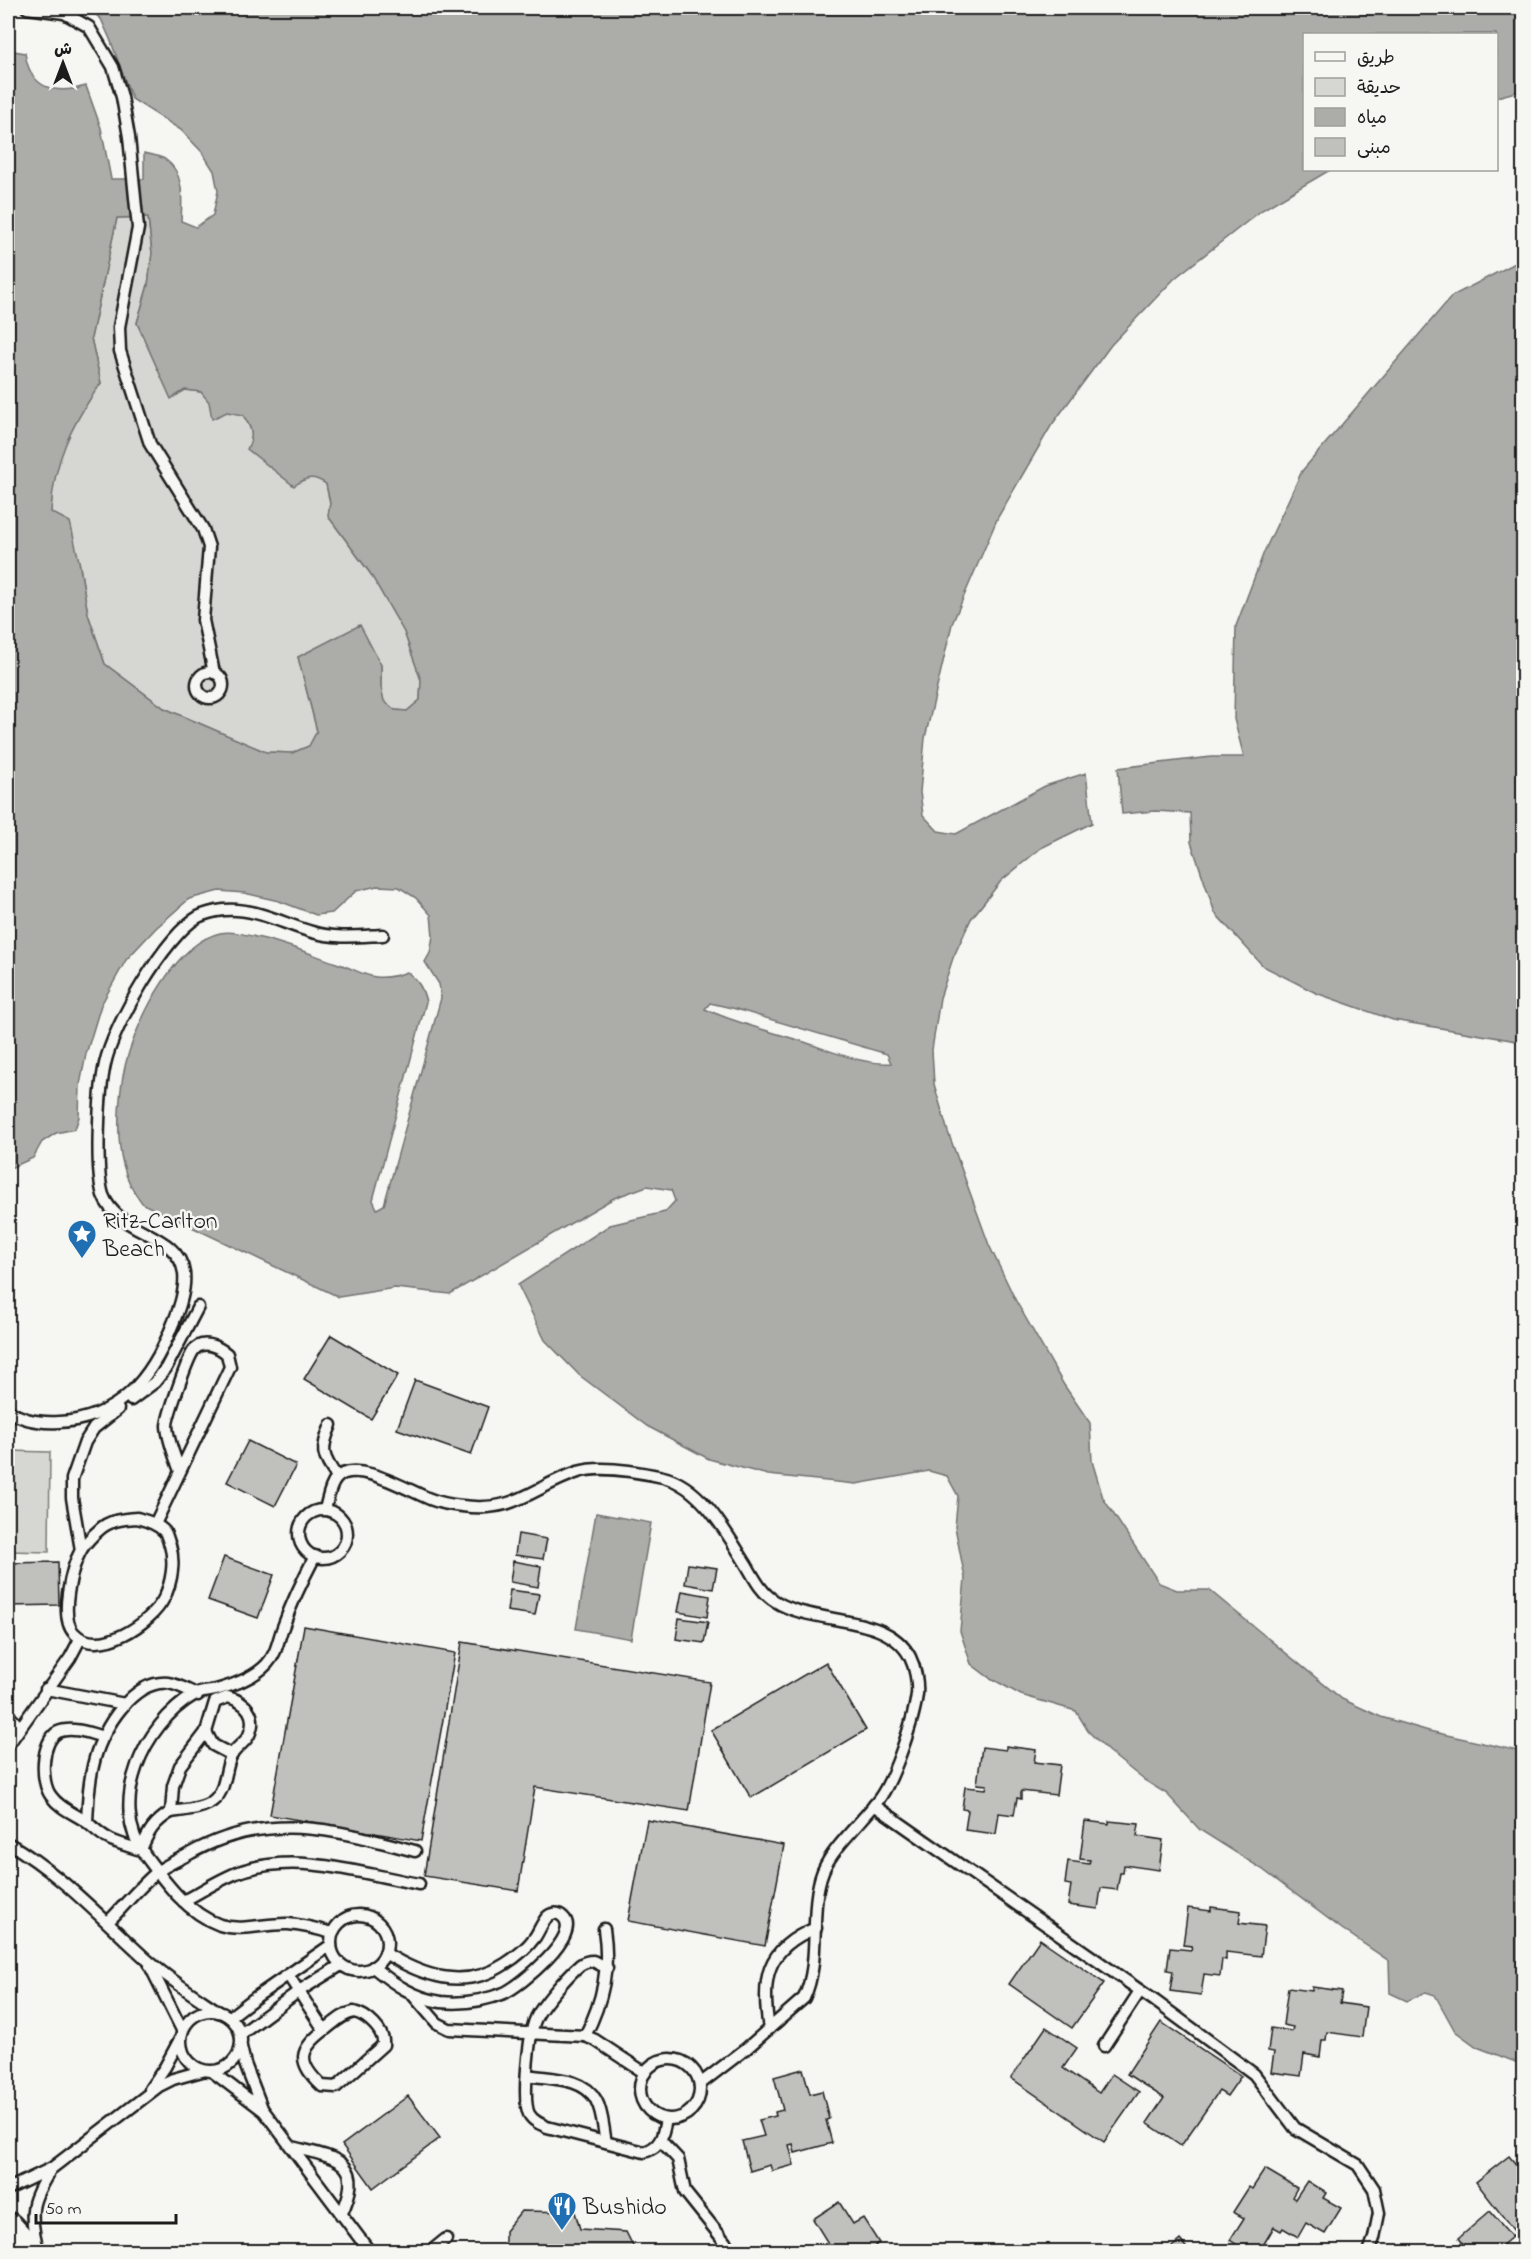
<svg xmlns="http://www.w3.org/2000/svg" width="1531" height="2259" font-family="'Indie Flower','Playpen Sans Arabic',sans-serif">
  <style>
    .green { fill: #d6d6d2; stroke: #797977; stroke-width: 1.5 }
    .water { fill: #acaca9; stroke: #727271; stroke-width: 1.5; fill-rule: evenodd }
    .building { fill: #c0c0bd; stroke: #1c1c1c; stroke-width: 1.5 }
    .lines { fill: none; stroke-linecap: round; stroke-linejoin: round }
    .lane-casing { stroke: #1c1c1c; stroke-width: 15 }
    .secondary-casing { stroke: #1c1c1c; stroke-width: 33 }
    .lane { stroke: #f6f6f2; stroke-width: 10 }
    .secondary { stroke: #f6f6f2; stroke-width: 28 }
    .labels { text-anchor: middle; stroke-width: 5; stroke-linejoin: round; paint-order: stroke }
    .poi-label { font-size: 24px; fill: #1c1c1c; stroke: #f6f6f2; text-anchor: start }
  </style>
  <rect width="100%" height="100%" fill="#f6f6f2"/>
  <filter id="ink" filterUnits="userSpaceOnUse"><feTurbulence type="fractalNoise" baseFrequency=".0167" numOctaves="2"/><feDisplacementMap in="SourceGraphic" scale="12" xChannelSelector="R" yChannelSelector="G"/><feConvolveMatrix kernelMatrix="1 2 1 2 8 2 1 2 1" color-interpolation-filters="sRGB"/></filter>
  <g filter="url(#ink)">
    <g class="green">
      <path d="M 148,217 L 152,253 L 148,285 L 137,323 L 171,398 L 185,390 L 201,392 C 213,406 225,412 243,415 C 251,427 255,435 248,449 L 306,478 L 317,477 L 326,484 L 330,503 L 328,516 L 370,573 L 404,632 L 421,680 L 420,700 L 407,711 L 395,710 L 383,701 L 381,687 L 381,665 L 298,657 L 317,731 L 309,746 L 292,753 L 266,752 L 164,708 L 105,664 L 88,614 L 79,561 L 51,512 L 52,488 L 61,452 L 80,413 L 101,383 L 91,338 L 117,218 Z"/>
      <path d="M 8,1451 L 50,1452 L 49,1552 L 8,1551 Z"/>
    </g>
    <g class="water">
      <path d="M 87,8 L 1523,8 L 1523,90 L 1497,97 L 1496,34 L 1304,34 L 1304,170 L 1330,170 L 1262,210 L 1175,278 L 1111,345 L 1051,426 L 998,517 L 952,624 L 925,738 L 920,792 L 923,815 L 938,831 L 956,834 L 1045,786 L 1086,773 L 1092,823 L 1041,848 L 1001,881 L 971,919 L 953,958 L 940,998 L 932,1050 L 934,1084 L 948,1132 L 989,1245 L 1016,1301 L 1064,1385 L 1090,1423 L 1092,1461 L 1103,1498 L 1159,1583 L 1177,1590 L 1209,1590 L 1342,1699 L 1381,1717 L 1429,1731 L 1523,1752 L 1523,2065 L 1477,2047 L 1455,2031 L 1435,1995 L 1426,1992 L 1407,2001 L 1390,1993 L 1389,1961 L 1342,1929 L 1262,1869 L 1200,1830 L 1167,1794 L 1144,1780 L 1108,1751 L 1088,1731 L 1076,1711 L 1021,1695 L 987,1676 L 971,1664 L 960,1631 L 965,1578 L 955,1527 L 958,1496 L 947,1476 L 929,1471 L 856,1484 L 768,1475 L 709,1459 L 647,1426 L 579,1375 L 545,1340 L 518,1285 L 610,1225 L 665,1212 L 675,1201 L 671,1190 L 647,1186 L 614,1198 L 450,1294 L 395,1288 L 339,1297 L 143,1204 C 133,1191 127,1181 123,1164 C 115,1134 119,1082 129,1052 C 142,1013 176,943 220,933 C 232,931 244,934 256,937 C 285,943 313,955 342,965 C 353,969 365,976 376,977 C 388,978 397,976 407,972 C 419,981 423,989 426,1002 L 373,1200 L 377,1209 L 384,1205 L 441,998 L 439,984 L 425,962 L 430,953 L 433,936 L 431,915 L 416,898 L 399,887 L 377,886 L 356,891 L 332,913 L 316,915 L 279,901 L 244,893 L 219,891 L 189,899 L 156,928 L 126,960 L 101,1005 L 86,1054 L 80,1085 L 79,1117 L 75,1129 L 56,1133 L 42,1142 L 33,1158 L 8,1169 L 8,50 L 25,53 C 30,89 55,95 86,86 L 101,128 L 111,179 L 144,179 L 144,153 C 151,155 161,156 166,160 C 185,173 182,201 181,221 L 196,227 L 213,215 L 218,191 L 214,171 L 202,152 L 181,130 L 132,99 L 110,39 L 101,19 ZM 148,217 L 152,253 L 148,285 L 137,323 L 171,399 L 185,390 L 201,392 L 209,402 L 212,419 L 227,412 L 243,415 C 251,427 255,435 247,449 L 294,486 C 307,477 313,475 326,484 L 330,503 L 328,516 L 370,573 L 404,632 L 421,680 L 420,700 L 407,711 L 395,710 L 384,701 L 381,687 L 381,665 L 360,625 L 298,657 L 317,731 L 309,746 L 292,753 L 266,752 L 164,708 L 105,664 L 88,614 L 79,561 L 70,522 L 51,512 C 53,461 72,424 101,383 L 91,338 L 117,218 ZM 710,1003 L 736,1009 L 887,1054 L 891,1063 C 862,1065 829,1050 801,1041 C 769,1031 736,1023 705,1009 Z"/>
      <path d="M 1523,259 L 1523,1042 L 1393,1020 L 1316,993 L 1263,966 L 1215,913 L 1191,842 L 1190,813 L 1155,811 L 1122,814 L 1118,768 L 1211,757 L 1244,757 L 1234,719 L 1236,626 L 1264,552 L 1302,471 L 1452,296 Z"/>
      <path d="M 596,1513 L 651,1523 L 631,1639 L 576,1629 Z"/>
    </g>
    <g class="building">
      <path d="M 331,1335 L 398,1375 L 371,1419 L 304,1379 Z"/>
      <path d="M 415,1380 L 488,1407 L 471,1455 L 397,1429 Z"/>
      <path d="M 248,1441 L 296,1465 L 275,1506 L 227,1482 Z"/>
      <path d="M 518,1534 L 547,1539 L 543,1559 L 515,1555 Z"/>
      <path d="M 224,1557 L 274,1575 L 258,1618 L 208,1600 Z"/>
      <path d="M 513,1561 L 541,1566 L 538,1587 L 510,1582 Z"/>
      <path d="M 58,1562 L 59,1605 L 8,1606 L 8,1563 Z"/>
      <path d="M 688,1564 L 717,1568 L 713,1589 L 685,1584 Z"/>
      <path d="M 510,1590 L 539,1594 L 535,1615 L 507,1611 Z"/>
      <path d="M 682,1591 L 710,1596 L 707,1617 L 678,1612 Z"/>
      <path d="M 679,1618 L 708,1622 L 704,1643 L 676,1639 Z"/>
      <path d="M 304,1626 L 455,1653 L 421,1841 L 270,1815 Z"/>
      <path d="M 462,1642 L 710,1682 L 689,1811 L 535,1787 L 518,1891 L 424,1876 Z"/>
      <path d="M 826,1662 L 866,1730 L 751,1798 L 711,1730 Z"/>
      <path d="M 1006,1746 L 1036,1750 L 1034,1762 L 1060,1765 L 1056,1795 L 1021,1791 L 1021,1799 L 1017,1798 L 1014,1815 L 999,1813 L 996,1834 L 965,1830 L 968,1810 L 962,1809 L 965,1787 L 986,1789 L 987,1785 L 977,1784 L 982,1747 L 1006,1750 Z"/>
      <path d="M 647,1820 L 784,1845 L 765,1946 L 628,1921 Z"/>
      <path d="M 1085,1821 L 1109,1824 L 1109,1821 L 1139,1824 L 1137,1836 L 1163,1840 L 1159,1870 L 1124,1865 L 1123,1873 L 1120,1873 L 1117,1890 L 1101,1888 L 1098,1909 L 1068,1905 L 1071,1885 L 1065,1884 L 1068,1861 L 1089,1864 L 1090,1860 L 1080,1859 Z"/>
      <path d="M 1211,1907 L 1241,1911 L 1239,1923 L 1265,1926 L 1261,1956 L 1226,1952 L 1226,1960 L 1222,1959 L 1220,1976 L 1204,1974 L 1201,1995 L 1170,1991 L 1173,1971 L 1167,1970 L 1170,1948 L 1191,1950 L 1192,1946 L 1183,1945 L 1188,1908 L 1211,1911 Z"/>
      <path d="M 1040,1939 L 1104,1983 L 1072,2028 L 1009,1984 Z"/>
      <path d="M 1312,1987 L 1342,1991 L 1340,2003 L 1366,2007 L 1362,2037 L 1327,2032 L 1326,2040 L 1322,2040 L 1320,2057 L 1304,2054 L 1301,2076 L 1271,2072 L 1274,2052 L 1268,2051 L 1271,2028 L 1292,2031 L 1293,2027 L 1283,2025 L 1288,1988 L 1312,1991 Z"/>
      <path d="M 1161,2022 L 1241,2076 L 1227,2096 L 1219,2091 L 1181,2146 L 1147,2123 L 1164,2098 L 1127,2074 Z"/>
      <path d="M 1046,2027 L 1077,2048 L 1063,2068 L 1099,2093 L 1112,2074 L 1139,2092 L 1104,2142 L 1011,2078 Z"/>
      <path d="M 803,2069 L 810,2094 L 822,2091 L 829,2119 L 826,2120 L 832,2143 L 795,2153 L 793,2144 L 789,2145 L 794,2165 L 772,2171 L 770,2165 L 750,2171 L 742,2141 L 764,2136 L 759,2120 L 776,2116 L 775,2112 L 783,2110 L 774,2077 Z"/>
      <path d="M 408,2096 L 440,2138 L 373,2188 L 342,2145 Z"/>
      <path d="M 1509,2156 L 1524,2174 L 1524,2232 L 1518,2236 L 1476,2182 Z"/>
      <path d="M 1265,2169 L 1297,2188 L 1292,2197 L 1295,2199 L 1307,2181 L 1326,2193 L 1323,2198 L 1341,2208 L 1325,2234 L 1306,2223 L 1298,2237 L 1283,2228 L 1281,2231 L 1274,2227 L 1259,2252 L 1248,2252 L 1230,2240 L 1244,2218 L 1233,2212 L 1249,2187 L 1252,2189 Z"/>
      <path d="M 839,2202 L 853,2224 L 863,2218 L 879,2243 L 875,2245 L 880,2252 L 826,2252 L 831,2248 L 813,2219 Z"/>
      <path d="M 521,2211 L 575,2212 L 580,2229 L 626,2232 L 636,2252 L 505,2252 L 505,2231 Z"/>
      <path d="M 1490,2211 L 1512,2237 L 1494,2252 L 1469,2252 L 1459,2238 Z"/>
      <path d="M 1180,2240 L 1190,2252 L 1166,2252 Z"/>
    </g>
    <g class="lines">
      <g class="lane-casing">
        <g id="lane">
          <path d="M 27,8 L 64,13 L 89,27 L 113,67 L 122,97 L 129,137 L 138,228 L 119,327 L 120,351 L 150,444 L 203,529 L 209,547 L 203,620 L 214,673"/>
          <circle cx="210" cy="685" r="13"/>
          <path d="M 131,1400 L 155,1382 L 166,1368 L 198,1307"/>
          <path d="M 8,1410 C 23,1421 41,1423 59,1422 C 119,1419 152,1378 172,1326 C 179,1310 186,1291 184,1273 C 178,1231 118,1235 103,1195 C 95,1169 99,1091 105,1064 C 113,1026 165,936 198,917 C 206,913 216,911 224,910 C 254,907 284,924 312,932 C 335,939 360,936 383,935"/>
          <path d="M 331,1425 C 320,1450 322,1456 337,1477"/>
          <path d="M 325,1509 C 328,1500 329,1487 336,1479 C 354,1457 409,1491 430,1499 C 440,1503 452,1505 462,1506 C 517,1513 532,1487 578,1472 C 599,1465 640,1472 663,1477 C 701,1486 726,1532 746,1564 C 754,1577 761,1593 775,1601 C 813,1626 887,1612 910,1657 C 915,1667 918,1682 917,1694 C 914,1719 894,1779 879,1799 C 863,1821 833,1847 823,1871 C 808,1909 822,1960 804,1998 L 747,2048 L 700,2084"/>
          <circle cx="323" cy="1534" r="24"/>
          <path d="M 137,1518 C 147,1521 158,1524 165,1532 C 167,1535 168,1541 170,1545 C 175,1561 172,1582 164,1598 C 152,1623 98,1659 74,1633 C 59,1618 71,1568 81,1550 C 85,1544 93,1535 99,1530 C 109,1520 123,1519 137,1518 Z"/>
          <path d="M 155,1524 L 230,1367 L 227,1354 C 219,1347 203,1339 194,1350 C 188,1357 167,1417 167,1426 C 168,1441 175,1457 180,1471"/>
          <path d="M 81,1550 L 72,1498 L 72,1479 L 85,1442 L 94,1428 L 118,1409"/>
          <path d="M 315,1556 C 303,1579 292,1602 283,1627 C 278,1640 277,1653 267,1664 C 254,1678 234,1685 216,1690 C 209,1692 200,1691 194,1695 C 144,1724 107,1804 145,1855 C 165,1882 187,1913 220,1925 C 242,1932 266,1923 288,1924 C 303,1925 318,1929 332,1933"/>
          <path d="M 46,1689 L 125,1704"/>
          <path d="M 228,1697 C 246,1702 258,1715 249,1735 C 245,1743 235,1748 231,1756 C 225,1769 226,1789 215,1799 C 205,1809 184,1810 171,1812 L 173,1786 L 180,1766 L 206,1732 L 215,1702 Z"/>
          <path d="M 8,1715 L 20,1727"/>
          <path d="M 206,1732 L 213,1745 L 232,1755"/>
          <path d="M 103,1737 C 90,1733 71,1726 58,1732 C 41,1741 40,1782 51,1796 C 60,1809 76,1814 88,1823 C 95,1829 102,1836 111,1840 C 120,1844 131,1847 141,1850 C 148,1832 154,1822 171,1812"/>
          <path d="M 8,1745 L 70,1658 L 80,1639"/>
          <path d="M 874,1805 L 1155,2001 L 1254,2074 L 1295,2128 L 1358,2165 L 1374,2189 L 1379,2213 L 1374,2238 L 1369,2252"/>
          <path d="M 87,1822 C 88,1800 89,1779 95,1758 C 103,1728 133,1680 168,1683 C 178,1684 189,1691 198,1695"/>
          <path d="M 8,1843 C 60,1873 101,1918 145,1958 C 167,1978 194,1995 219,2012"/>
          <path d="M 183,1901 C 203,1891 224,1876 245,1870 C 301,1853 363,1874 419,1884"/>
          <circle cx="359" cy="1943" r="28"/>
          <path d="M 109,1921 C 124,1906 140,1886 157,1872 C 166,1865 178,1860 189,1854 C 267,1810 334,1829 415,1851"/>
          <path d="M 150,1966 L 182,2030"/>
          <path d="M 373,1967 C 394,1984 414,1998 441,2002 C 462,2004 484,2001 504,1993 C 520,1986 583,1935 563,1917 C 558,1912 551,1913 547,1917 C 542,1923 539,1931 535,1937 C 527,1948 516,1957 505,1964 C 464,1991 422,1976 385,1953"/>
          <path d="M 607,1968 L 593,1961 C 588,1961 584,1962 580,1965 C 569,1974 542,2005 536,2018 C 529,2032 522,2100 529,2114 C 533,2121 540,2124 547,2127 L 644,2152 C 661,2147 663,2136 666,2119"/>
          <path d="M 288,1975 L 324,2030"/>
          <path d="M 412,1994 L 437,2023 L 449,2029 L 585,2036 L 595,2040 L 645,2073"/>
          <circle cx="211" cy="2041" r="30"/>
          <path d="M 354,2012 C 367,2015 385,2031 383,2045 L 336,2087 L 322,2086 C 296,2062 299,2049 326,2029 C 335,2022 343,2014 354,2012 Z"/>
          <path d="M 230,2017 L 256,1997 L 331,1945"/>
          <path d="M 769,2029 C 761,1980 765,1948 816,1928"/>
          <path d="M 241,2034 L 299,1991 L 341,1965"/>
          <path d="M 585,2036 C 603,2001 610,1968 604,1929"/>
          <path d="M 1104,2046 L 1140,1991"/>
          <path d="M 241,2047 L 245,2064 L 262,2108"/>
          <circle cx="670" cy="2089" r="30"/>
          <path d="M 213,2072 L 264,2111 L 370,2252"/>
          <path d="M 527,2075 C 550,2079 584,2077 596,2100 C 603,2112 603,2129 606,2142"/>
          <path d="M 150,2089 L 165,2067 L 180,2039"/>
          <path d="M 661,2141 L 678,2159 L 685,2192 L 733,2252"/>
          <path d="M 292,2147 C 336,2158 367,2160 341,2215"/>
          <path d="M 8,2189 L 52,2168 L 159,2086 L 173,2079 L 202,2071"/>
          <path d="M 37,2246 C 28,2211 32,2199 51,2169"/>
          <path d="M 430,2252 L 446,2239"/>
        </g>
      </g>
      <g class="secondary-casing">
        <path id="secondary" d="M 8,2227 L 31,2252"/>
      </g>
      <use href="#lane" class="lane"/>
      <use href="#secondary" class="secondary"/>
    </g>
  </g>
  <defs>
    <g id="sight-pin" transform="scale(1.5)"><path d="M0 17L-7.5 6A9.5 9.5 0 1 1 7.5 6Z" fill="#1f6fb2" stroke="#f6f6f2"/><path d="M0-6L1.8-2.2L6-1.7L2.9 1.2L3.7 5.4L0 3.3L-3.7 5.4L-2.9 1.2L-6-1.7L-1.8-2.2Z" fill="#fff"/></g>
    <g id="restaurant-pin" transform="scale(1.5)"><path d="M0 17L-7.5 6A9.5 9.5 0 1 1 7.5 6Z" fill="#1f6fb2" stroke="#f6f6f2"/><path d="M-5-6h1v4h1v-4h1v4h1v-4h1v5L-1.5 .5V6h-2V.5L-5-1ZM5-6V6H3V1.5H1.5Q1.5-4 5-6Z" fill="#fff"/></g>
  </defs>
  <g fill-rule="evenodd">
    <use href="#sight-pin" x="82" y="1234"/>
    <use href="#restaurant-pin" x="562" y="2206"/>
  </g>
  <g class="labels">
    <g class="poi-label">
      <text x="103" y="1228">Ritz-Carlton<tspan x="103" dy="28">Beach</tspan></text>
      <text x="583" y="2214">Bushido</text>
    </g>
  </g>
  <rect width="1531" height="2259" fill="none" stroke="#f6f6f2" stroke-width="30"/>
  <rect x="15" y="15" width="1501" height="2229" fill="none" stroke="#1c1c1c" stroke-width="2" filter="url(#ink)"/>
  <rect x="1303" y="33" width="195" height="138" fill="#f6f6f2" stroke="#9f9f9c" stroke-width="1.5"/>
  <rect x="1315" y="52" width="30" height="9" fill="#f6f6f2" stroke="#9f9f9c" stroke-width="1.5"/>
  <text x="1357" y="63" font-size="18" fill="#1c1c1c">طريق</text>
  <rect x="1315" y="78" width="30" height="18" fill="#d6d6d2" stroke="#9f9f9c" stroke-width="1.5"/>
  <text x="1357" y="93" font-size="18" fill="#1c1c1c">حديقة</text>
  <rect x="1315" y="108" width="30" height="18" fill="#acaca9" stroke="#9f9f9c" stroke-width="1.5"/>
  <text x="1357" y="123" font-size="18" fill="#1c1c1c">مياه</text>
  <rect x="1315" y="138" width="30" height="18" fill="#c0c0bd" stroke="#9f9f9c" stroke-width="1.5"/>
  <text x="1357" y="153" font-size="18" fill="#1c1c1c">مبنى</text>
  <g transform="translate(63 63)" stroke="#f6f6f2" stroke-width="4.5" paint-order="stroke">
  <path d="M0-4.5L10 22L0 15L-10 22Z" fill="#1c1c1c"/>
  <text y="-9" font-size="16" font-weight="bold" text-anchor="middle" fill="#1c1c1c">ش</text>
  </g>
  <path d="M36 2214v9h140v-9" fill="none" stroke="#1c1c1c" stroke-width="3"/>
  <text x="45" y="2214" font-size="18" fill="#1c1c1c" stroke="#f6f6f2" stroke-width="4.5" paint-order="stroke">50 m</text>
</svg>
